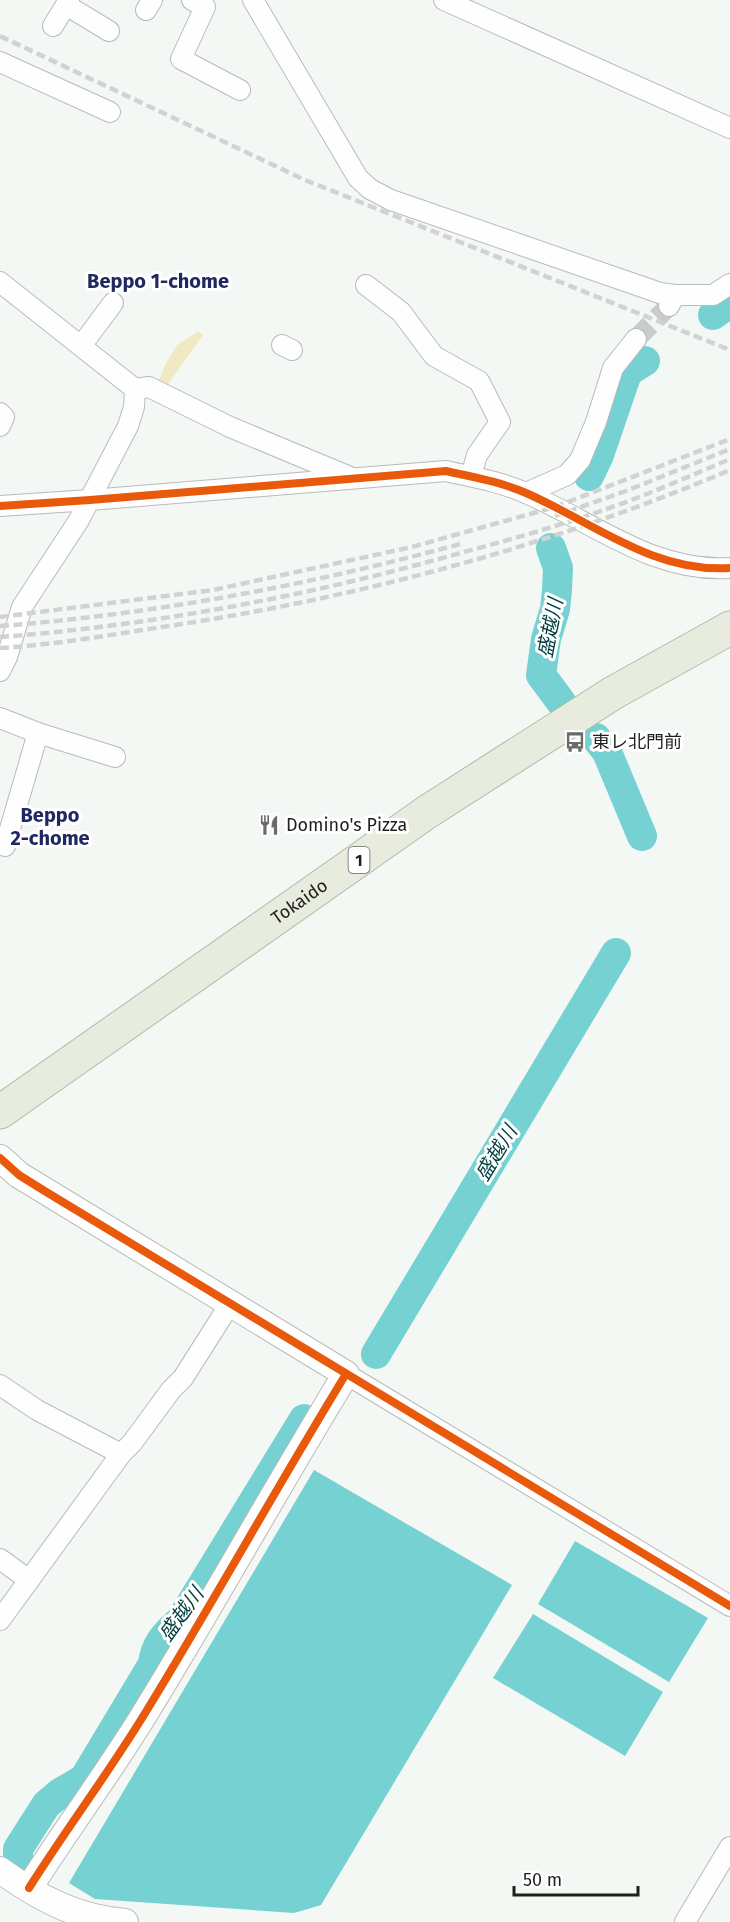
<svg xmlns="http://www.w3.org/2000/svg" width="730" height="1922" font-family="'Fira Sans','Noto Sans JP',sans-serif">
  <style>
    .green { fill: #f0e9c4 }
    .water { fill: #75d1d2 }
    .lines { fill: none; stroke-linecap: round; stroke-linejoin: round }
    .river { stroke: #75d1d2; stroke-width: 30 }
    .minor-tunnel { stroke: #c9cdc9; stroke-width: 20; stroke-dasharray: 20 10; stroke-linecap: butt }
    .minor-casing { stroke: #b9bbb9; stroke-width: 22 }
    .tertiary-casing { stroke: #b9bbb9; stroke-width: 28 }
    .trunk-casing { stroke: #b3b9a7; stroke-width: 35 }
    .minor { stroke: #fdfefd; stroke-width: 20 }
    .tertiary { stroke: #fdfefd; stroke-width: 26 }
    .trunk { stroke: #e8ecde; stroke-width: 33 }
    .rail { stroke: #d1d2d1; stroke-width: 4.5; stroke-dasharray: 9 4.5; stroke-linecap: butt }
    .cycleway-casing { stroke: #fff; stroke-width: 11 }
    .cycleway { stroke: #e8590c; stroke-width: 8 }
    .labels { text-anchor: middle; stroke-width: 6; stroke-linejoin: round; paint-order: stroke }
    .shield { fill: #fff; stroke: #626362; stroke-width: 1.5 }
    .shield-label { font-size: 16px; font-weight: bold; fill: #1e201e }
    .poi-label { font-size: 18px; fill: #1e201e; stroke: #fff; text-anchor: start }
    .street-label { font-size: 18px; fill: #1e201e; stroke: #fff }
    .neighbourhood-label { font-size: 20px; font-weight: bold; fill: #1f2861; stroke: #fff }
    .water-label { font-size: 20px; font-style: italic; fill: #023f40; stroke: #fff }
  </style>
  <rect width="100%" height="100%" fill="#f4f8f4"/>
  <path class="green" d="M 198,331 L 203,335 L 167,386 L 158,382 L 165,365 L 177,345 Z"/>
  <g class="water">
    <path d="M 314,1470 L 512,1585 L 321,1905 L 294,1913 L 95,1899 L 69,1883 Z"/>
    <path d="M 575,1541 L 708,1618 L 669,1682 L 538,1604 Z"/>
    <path d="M 533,1614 L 663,1692 L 625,1756 L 493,1678 Z"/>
  </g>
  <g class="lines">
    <g class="river">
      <path d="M 713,315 L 730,303"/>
      <path d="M 589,476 L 599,455 L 626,376 L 629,371 L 645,361"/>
      <path d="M 551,548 L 558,568 L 557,590 L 555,609 L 546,639 L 541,675 L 561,702"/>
      <path d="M 596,738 L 607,752 L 642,836"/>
      <path d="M 376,1354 L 616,953"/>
      <path d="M 18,1861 L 18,1849 L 46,1805 L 60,1793 L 84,1779 L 153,1664 C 155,1644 166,1633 181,1620 L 304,1419"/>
    </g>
    <path class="minor-tunnel" d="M 636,339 L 669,306"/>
    <g class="minor-casing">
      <g id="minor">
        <path d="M 192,0 L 205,7 L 181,59 L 240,90"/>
        <path d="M 253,0 L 358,178 L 370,189 L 391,200 L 660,293 L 675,295"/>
        <path d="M 444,0 L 730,128"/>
        <path d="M 66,5 L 109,31"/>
        <path d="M 146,10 L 152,0"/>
        <path d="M 53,26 L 69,0"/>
        <path d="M 0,62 L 110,112"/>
        <path d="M 0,282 L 135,389 L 149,387 L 230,427 L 350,477"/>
        <path d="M 366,285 L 401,312 L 434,356 L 479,381 L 500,422 L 477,455 L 471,476"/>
        <path d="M 669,306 L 675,295 L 713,295 L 730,284"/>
        <path d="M 282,345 L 292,350"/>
        <path d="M 81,346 L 113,303"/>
        <path d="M 0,413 L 4,417 L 0,426"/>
        <path d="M 526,493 L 567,475 L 580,460 L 596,422 L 613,368 L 636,339"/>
        <path d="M 0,506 L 90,500 L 446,471 C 473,477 501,482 526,493 C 593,522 653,573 730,568"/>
        <path d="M 0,671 L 7,657 L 22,607 L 79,520 L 128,426 L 134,407 L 135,389"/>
        <path d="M 0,718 L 38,733 L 115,757"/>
        <path d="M 5,846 L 38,733"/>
        <path d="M 346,1374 L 730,1606"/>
        <path d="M 0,1385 L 37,1410 L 121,1454"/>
        <path d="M 0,1559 L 29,1580"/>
        <path d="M 0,1620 L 121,1454 L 132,1443 L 171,1390 L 183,1378 L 230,1304"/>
        <path d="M 685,1922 L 730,1847"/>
      </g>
    </g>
    <g class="tertiary-casing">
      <g id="tertiary">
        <path d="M 0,1158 L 19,1175 L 346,1374 C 278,1485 215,1599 147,1710 C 110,1771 67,1828 29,1888"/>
        <path d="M 0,1870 C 39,1898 76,1918 125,1922"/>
      </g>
    </g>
    <g class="trunk-casing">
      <g id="trunk">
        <path id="s1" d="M 0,1112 L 427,812 L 613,693 L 730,628"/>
      </g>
    </g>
    <use href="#minor" class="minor"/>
    <use href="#tertiary" class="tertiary"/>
    <use href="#trunk" class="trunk"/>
    <g class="rail">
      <path d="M 0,36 L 305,180 L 730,350"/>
      <path d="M 555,516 L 626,491 L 730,449"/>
      <path d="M 0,617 L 213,590 L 412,547 L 555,507 L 730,439"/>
      <path d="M 0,626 C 155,614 310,585 460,544"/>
      <path d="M 0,637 C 157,625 313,595 464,552 C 520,537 575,521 629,501 C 663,488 697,473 730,459"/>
      <path d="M 0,648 C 54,645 109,635 162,627 C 358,598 548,547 730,470"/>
    </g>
    <g class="cycleway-casing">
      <g id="cycleway">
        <path d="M 0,506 L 90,500 L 446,471 C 473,477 501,482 526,493 C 593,522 653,573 730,568"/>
        <path d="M 0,1158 L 19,1175 L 43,1190 L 730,1606"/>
        <path d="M 29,1888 C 67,1828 110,1771 147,1710 C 215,1599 278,1485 346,1374"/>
      </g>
    </g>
    <use href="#cycleway" class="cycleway"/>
  </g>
  <defs>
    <g id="bus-bare" transform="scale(1.62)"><path d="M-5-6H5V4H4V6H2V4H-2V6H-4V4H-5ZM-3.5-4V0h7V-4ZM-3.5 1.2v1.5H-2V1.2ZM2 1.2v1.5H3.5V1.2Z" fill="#696c69" stroke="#fff" stroke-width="2.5" paint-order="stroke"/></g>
    <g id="restaurant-bare" transform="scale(1.62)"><path d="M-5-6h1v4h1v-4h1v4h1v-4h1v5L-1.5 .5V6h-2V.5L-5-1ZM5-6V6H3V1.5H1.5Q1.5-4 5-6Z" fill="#696c69" stroke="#fff" stroke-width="2.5" paint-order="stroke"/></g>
  </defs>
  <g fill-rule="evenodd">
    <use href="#bus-bare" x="575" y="742"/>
    <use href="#restaurant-bare" x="269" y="825"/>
  </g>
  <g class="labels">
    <rect class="shield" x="348.5" y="847" width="21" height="26" rx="4.5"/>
    <g class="shield-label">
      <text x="359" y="866">1</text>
    </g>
    <g class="poi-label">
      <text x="592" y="748">東レ北門前</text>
      <text x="286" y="831">Domino's Pizza</text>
    </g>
    <g class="street-label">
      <text dy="6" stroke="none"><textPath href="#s1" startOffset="366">Tokaido</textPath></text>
    </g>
    <g class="neighbourhood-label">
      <text x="158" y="288">Beppo 1-chome</text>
      <text x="50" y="822">Beppo<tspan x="50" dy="23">2-chome</tspan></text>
    </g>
    <g class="water-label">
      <text transform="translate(550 628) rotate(-79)" y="7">盛越川</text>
      <text transform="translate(496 1153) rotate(-59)" y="7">盛越川</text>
      <text transform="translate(181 1614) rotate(-54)" y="7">盛越川</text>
    </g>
  </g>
  <path d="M514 1886v9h124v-9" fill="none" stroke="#1e201e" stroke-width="3"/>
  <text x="523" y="1886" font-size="18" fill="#1e201e" stroke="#ffffff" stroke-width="4.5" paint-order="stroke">50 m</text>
</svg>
